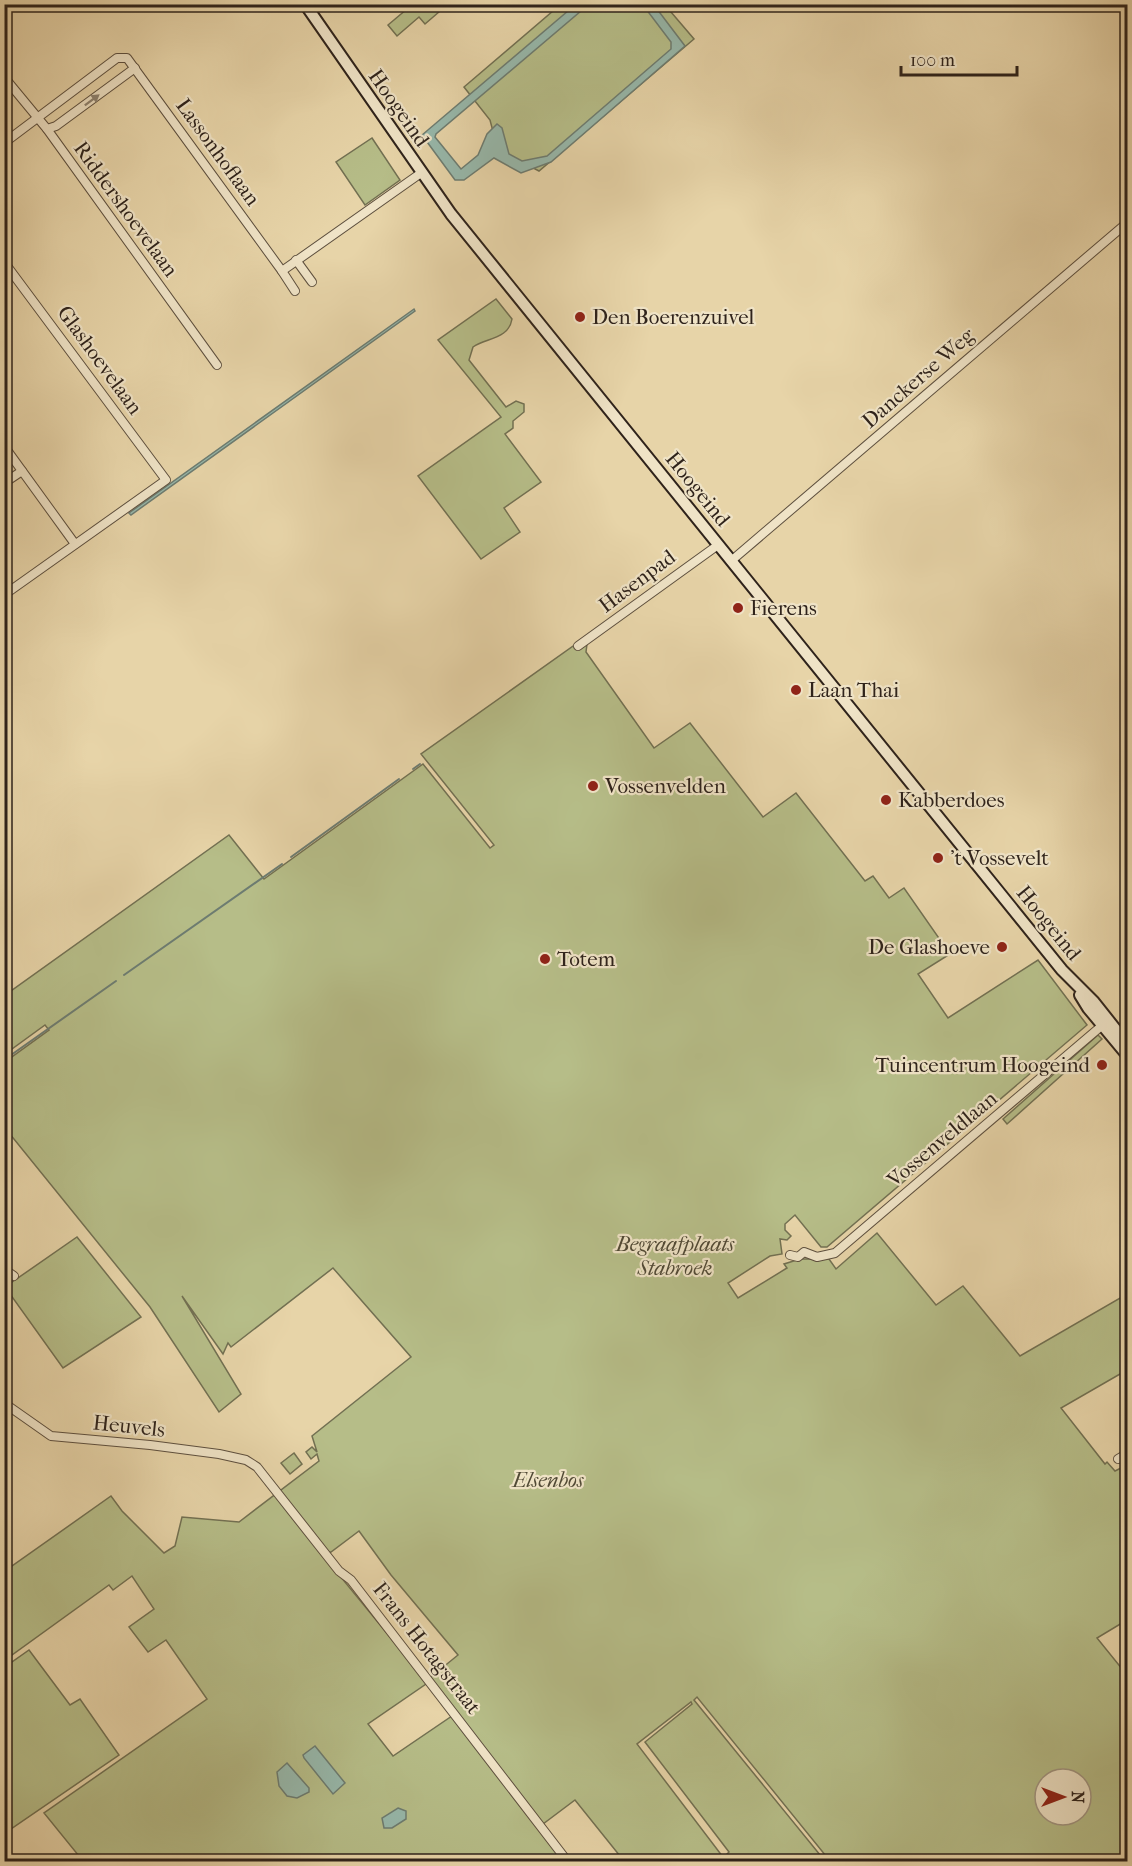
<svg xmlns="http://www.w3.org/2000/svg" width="1132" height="1866" font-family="'IM FELL French Canon',serif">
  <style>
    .green { fill: #b6bd88; stroke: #727052; stroke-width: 1.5; fill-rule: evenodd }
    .water { fill: #97b8ab; stroke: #6d7c71; stroke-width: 1.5 }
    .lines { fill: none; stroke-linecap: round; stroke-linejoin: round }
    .stream { stroke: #6d7c71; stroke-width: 2 }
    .minor-casing { stroke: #5d4f3e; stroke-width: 10 }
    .secondary-casing { stroke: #2f231b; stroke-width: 14 }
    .minor { stroke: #efe3c6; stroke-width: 8 }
    .secondary { stroke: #efe3c6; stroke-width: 10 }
    .oneway { fill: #8f8370 }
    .poi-dot { fill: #8f2418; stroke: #efe3c6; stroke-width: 2 }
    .labels { text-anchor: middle; stroke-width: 4.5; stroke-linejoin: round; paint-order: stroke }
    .street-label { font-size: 21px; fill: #2f231b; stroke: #efe3c6 }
    .poi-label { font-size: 21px; fill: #2f231b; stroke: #efe3c6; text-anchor: start }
    .park-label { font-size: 21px; font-style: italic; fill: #514a36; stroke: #efe3c6 }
  </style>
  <rect width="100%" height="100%" fill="#e7d4a8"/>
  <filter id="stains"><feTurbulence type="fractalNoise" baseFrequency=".00333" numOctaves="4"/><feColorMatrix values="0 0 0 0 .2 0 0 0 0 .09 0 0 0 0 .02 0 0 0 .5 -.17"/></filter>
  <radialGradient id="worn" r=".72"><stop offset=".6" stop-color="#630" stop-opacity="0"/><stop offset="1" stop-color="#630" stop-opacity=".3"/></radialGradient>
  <g class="green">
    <path d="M 409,5 L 447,5 L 425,24 L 419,17 L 397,36 L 388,25 L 407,9 L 412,9 Z"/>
    <path d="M 560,5 L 665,5 L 694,39 L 539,171 L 524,163 L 500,158 L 490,120 L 464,87 Z"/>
    <path d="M 372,138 L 400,180 L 365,205 L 336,162 Z"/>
    <path d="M 496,299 L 512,319 C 509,339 486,338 473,347 L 469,360 L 506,407 L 516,401 L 524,404 L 524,412 L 513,421 L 513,428 L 505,434 L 541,482 L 504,508 L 520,532 L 481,559 L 418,476 L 501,417 L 438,340 Z"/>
    <path d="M 583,639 L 587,644 L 586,652 L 654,748 L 690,723 L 763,817 L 796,793 L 865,881 L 873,876 L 889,898 L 904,888 L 950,954 L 918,974 L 948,1018 L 1038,960 L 1087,1025 L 827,1247 L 821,1247 L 795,1215 L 785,1224 L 785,1230 L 791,1236 L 787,1240 L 780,1239 L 782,1254 L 770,1256 L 728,1283 L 738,1298 L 787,1268 L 784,1264 L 800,1259 L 829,1259 L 836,1269 L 877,1233 L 936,1305 L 963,1286 L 1020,1356 L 1127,1294 L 1127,1370 L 1061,1408 L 1105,1464 L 1107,1462 L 1115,1471 L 1127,1465 L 1127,1620 L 1097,1638 L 1127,1675 L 1127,1861 L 830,1861 L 697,1697 L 694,1700 L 825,1861 L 733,1861 L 727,1854 L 729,1852 L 645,1742 L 692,1704 L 691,1702 L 637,1744 L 726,1861 L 624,1861 L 575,1800 L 543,1824 L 432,1680 L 368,1724 L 393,1756 L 452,1716 L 565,1861 L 72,1861 L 79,1856 L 44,1813 L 207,1699 L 166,1640 L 148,1652 L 129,1627 L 154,1609 L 132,1576 L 113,1590 L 109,1585 L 5,1660 L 5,1571 L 111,1496 L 122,1511 L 164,1553 L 175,1546 L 182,1517 L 239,1522 L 319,1461 L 317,1454 L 311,1459 L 306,1452 L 312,1447 L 317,1452 L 312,1436 L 411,1357 L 333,1268 L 231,1347 L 228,1343 L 223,1354 L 182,1296 L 241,1394 L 219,1412 L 150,1307 L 5,1128 L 5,1062 L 49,1030 L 45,1025 L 5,1054 L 4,996 L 229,835 L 264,879 L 423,764 L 490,848 L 494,845 L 421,754 ZM 359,1531 L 391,1575 L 458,1655 L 426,1681 L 322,1554 L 331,1552 ZM 1045,1779 L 1081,1779 L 1081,1815 L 1045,1815 Z"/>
    <path d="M 1098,1035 L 1102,1039 L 1007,1124 L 1003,1119 Z"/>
    <path d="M 77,1237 L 141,1317 L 63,1368 L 5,1287 Z"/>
    <path d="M 294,1453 L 302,1464 L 290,1474 L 281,1463 Z"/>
    <path d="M 29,1650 L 70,1705 L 80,1699 L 119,1755 L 5,1833 L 5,1667 Z"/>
  </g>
  <g class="water">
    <path d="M 575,5 L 588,5 L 436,134 L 435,137 L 461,169 L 478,155 L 487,134 L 497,124 L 502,128 L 509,154 L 522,161 L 547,156 L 671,49 L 671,42 L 643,5 L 654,5 L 685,46 L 551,162 L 521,173 L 494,158 L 464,180 L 455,180 L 422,135 Z"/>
    <path d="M 414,309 L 415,311 L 131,515 L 129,513 Z"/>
    <path d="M 315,1746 L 345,1783 L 333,1794 L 304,1758 L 303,1755 Z"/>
    <path d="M 287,1763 L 309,1788 L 309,1792 L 297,1798 L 287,1796 L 279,1786 L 277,1772 Z"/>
    <path d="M 398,1808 L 406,1811 L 406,1819 L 392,1828 L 384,1828 L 382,1818 Z"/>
  </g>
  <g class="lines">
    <g class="stream">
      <path d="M 413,769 L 420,764"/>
      <path d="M 291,857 L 399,779"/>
      <path d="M 124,975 L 282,864"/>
      <path d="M 4,1060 L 116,981"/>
    </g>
    <g class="minor-casing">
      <g id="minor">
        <path d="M 4,77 L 47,129 L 217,365"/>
        <path d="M 47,129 L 56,126 L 135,68"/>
        <path d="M 4,143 L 117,58 L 127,58 L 282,271"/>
        <path d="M 296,260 L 312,282"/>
        <path d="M 4,262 L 166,480 L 4,595"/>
        <path d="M 295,291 L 282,271 L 421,173"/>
        <path d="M 4,446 L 75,544"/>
        <path d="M 4,483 L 22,471"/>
        <path d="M 731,561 L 1128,222"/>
        <path d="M 578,646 L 718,545"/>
        <path d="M 790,1255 L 798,1257 L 804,1252 L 817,1257 L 835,1253 L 1105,1023"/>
        <path d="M 4,1269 L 14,1276"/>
        <path d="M 4,1403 L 51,1436 L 150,1445 L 219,1454 L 246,1460 L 257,1467 L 339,1571 L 351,1580 L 568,1862"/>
        <path d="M 1118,1459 L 1128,1453"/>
      </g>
    </g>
    <g class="secondary-casing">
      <g id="secondary">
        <path d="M 305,4 L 451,214 L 1062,970 L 1094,1002 L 1128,1045"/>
        <path d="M 1080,995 L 1088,1008 L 1128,1056"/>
      </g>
    </g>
    <use href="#minor" class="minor"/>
    <use href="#secondary" class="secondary"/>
  </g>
  <defs><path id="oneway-solid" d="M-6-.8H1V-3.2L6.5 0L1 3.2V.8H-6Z" transform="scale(1.5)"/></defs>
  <use class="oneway" href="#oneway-solid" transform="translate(92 100) rotate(-37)"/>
  <g class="poi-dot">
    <circle cx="580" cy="317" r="6"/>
    <circle cx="738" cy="608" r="6"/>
    <circle cx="796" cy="690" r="6"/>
    <circle cx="593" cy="786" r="6"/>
    <circle cx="886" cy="800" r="6"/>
    <circle cx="938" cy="858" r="6"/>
    <circle cx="1002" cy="947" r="6"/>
    <circle cx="545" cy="959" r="6"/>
    <circle cx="1102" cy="1065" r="6"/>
  </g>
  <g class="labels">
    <g class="street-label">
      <text transform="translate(399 108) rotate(55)" y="7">Hoogeind</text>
      <text transform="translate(218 152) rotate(54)" y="7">Lassonhoflaan</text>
      <text transform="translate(126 209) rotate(54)" y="7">Riddershoevelaan</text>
      <text transform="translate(100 360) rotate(54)" y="7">Glashoevelaan</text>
      <text transform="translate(918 378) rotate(-41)" y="7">Danckerse Weg</text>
      <text transform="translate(698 489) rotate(51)" y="7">Hoogeind</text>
      <text transform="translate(637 581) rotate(-37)" y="7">Hasenpad</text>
      <text transform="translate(1049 923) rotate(51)" y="7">Hoogeind</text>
      <text transform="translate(942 1139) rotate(-40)" y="7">Vossenveldlaan</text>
      <text transform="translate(129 1426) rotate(6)" y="7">Heuvels</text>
      <text transform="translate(427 1648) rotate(52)" y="7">Frans Hotagstraat</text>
    </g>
    <g class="poi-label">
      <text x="592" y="324">Den Boerenzuivel</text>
      <text x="750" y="615">Fierens</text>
      <text x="808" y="697">Laan Thai</text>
      <text x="605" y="793">Vossenvelden</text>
      <text x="898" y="807">Kabberdoes</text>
      <text x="950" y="865">'t Vossevelt</text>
      <text x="990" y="954" text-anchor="end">De Glashoeve</text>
      <text x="557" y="966">Totem</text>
      <text x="1090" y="1072" text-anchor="end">Tuincentrum Hoogeind</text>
    </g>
    <g class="park-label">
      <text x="675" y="1251">Begraafplaats<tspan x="675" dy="24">Stabroek</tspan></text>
      <text x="548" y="1487">Elsenbos</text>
    </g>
  </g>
  <rect width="1132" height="1866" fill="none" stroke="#e7d4a8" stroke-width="24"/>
  <rect x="6" y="6" width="1120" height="1854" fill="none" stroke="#2f231b" stroke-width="3"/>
  <rect x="12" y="12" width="1108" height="1842" fill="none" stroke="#2f231b" stroke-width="1.5"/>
  <g transform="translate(1063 1797) rotate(90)"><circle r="28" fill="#efe3c6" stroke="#a29682" stroke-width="1.5"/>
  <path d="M0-4.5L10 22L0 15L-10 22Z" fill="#8f2418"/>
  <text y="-9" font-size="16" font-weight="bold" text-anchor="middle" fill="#2f231b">N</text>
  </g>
  <path d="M901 66v9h116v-9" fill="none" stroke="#2f231b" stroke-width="3"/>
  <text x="910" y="66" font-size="18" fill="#2f231b" stroke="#efe3c6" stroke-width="4.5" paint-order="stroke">100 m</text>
  <rect width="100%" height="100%" filter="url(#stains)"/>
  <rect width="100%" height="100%" fill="url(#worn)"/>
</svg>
